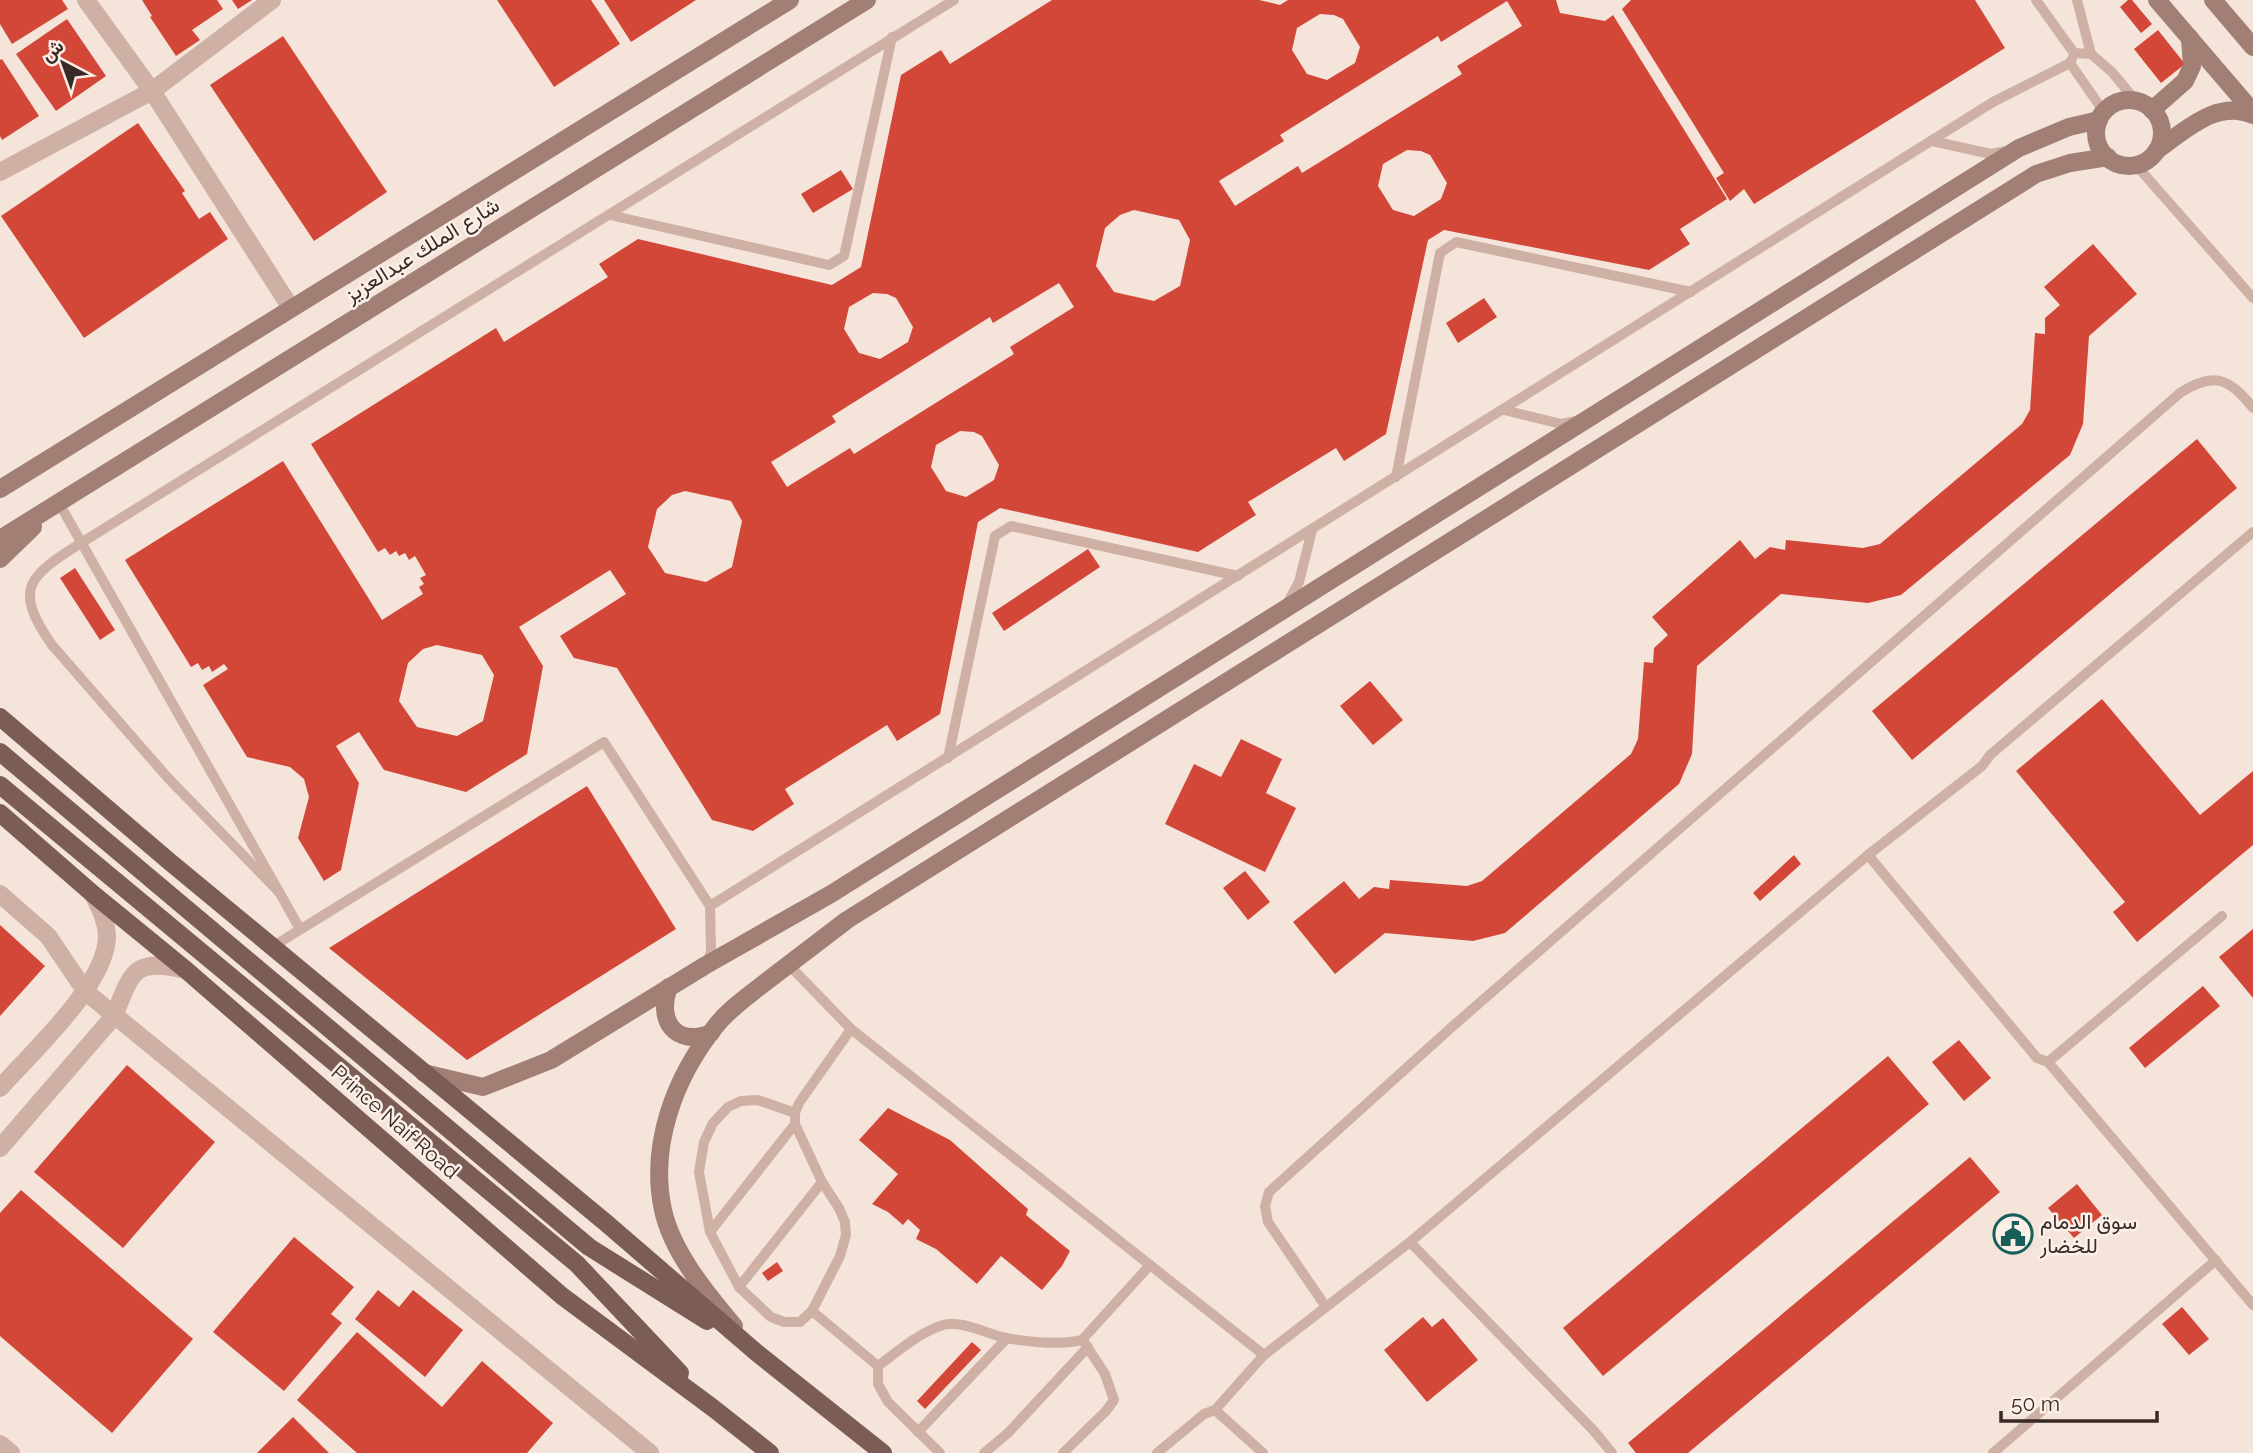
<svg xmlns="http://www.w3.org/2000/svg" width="2253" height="1453" font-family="Raleway,Vazirmatn,sans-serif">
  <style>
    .building { fill: #d34739; fill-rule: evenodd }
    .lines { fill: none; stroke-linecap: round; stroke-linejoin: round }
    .lane { stroke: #ceb1a4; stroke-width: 10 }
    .street { stroke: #ceb1a4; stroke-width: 18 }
    .secondary { stroke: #a27f75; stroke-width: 18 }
    .primary { stroke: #7c5d56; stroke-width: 18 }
    .labels { text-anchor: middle; stroke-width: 5; stroke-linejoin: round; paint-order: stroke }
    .street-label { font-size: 21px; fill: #392a27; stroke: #fbefe7 }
    .poi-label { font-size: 21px; fill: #392a27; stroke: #fbefe7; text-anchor: start }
  </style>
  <rect width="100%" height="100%" fill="#f4e4da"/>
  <g class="building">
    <path d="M 0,0 L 62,0 L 68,9 L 12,44 L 0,24 Z"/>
    <path d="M 142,0 L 217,0 L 223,9 L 192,30 L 200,40 L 176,56 L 150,17 L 152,16 Z"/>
    <path d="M 232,0 L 252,0 L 238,9 Z"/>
    <path d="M 497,0 L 591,0 L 620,44 L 554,87 Z"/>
    <path d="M 604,0 L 696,0 L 631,42 Z"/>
    <path d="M 1052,0 L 1259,0 L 1280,5 L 1288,0 L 1556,0 L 1560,13 L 1605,21 L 1613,15 L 1727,199 L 1680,229 L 1690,244 L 1649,270 L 1444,230 L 1428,240 L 1386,434 L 1344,461 L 1336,448 L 1248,502 L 1256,515 L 1198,552 L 1000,508 L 978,522 L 940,714 L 897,741 L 887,725 L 785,789 L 794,804 L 753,831 L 712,820 L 617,668 L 574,658 L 560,636 L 626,594 L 610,570 L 519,627 L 543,666 L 527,754 L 466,792 L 384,770 L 359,732 L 336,746 L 359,783 L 341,870 L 324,881 L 298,838 L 309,797 L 304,779 L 290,767 L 247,757 L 203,685 L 228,669 L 224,664 L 212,672 L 209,666 L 202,670 L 198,663 L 191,667 L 125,560 L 283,461 L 382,620 L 423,594 L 419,587 L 424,584 L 420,578 L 426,575 L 415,556 L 409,560 L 405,553 L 399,556 L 396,551 L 390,555 L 385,548 L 378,552 L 311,444 L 496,328 L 504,342 L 608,277 L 599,264 L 638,239 L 832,285 L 861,267 L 901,75 L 941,50 L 950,64 ZM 1507,1 L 1522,26 L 1457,66 L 1462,74 L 1302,173 L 1298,166 L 1235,206 L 1219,181 L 1284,141 L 1280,135 L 1438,36 L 1441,42 ZM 1320,14 L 1334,15 L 1343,19 L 1360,47 L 1355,63 L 1327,80 L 1307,74 L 1292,50 L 1297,28 ZM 1407,150 L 1421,151 L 1430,155 L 1447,183 L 1441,199 L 1414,216 L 1393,210 L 1378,186 L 1383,164 ZM 1134,210 L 1179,220 L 1190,240 L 1180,286 L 1154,301 L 1114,292 L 1096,266 L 1105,228 L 1120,215 ZM 1059,283 L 1074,307 L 1010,347 L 1014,354 L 854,454 L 850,448 L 787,487 L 771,462 L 836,422 L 832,416 L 990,317 L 993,323 ZM 873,293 L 887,294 L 896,298 L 913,327 L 908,342 L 880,359 L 859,353 L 844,329 L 849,307 ZM 960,431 L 974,432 L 982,436 L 999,465 L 994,480 L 966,497 L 946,491 L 931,467 L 936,445 ZM 685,491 L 731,501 L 742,521 L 732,567 L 706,582 L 665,573 L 648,547 L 657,509 L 672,495 ZM 437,645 L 482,655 L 494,675 L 483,721 L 457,736 L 417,727 L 399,701 L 408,663 L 423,649 Z"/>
    <path d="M 1631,0 L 1975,0 L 2005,48 L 1754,204 L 1744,189 L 1730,201 L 1716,178 L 1724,173 L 1622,9 Z"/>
    <path d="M 2128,0 L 2132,0 L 2152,24 L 2141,33 L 2120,7 Z"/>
    <path d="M 67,19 L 106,76 L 56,111 L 16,54 Z"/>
    <path d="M 2158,30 L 2185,64 L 2161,83 L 2134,49 Z"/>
    <path d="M 283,36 L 387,192 L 314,241 L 210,85 Z"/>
    <path d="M 2,59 L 39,116 L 2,140 L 0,136 L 0,60 Z"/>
    <path d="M 138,123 L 185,191 L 182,193 L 199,219 L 210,212 L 228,239 L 84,338 L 1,216 Z"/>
    <path d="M 841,170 L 853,189 L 813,213 L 801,194 Z"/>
    <path d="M 2093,244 L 2137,294 L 2089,336 L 2083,424 L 2070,455 L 1901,595 L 1868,603 L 1781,594 L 1697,666 L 1692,754 L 1679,784 L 1505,933 L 1473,941 L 1385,933 L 1335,974 L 1293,922 L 1344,881 L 1359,899 L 1374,887 L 1389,889 L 1390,880 L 1467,886 L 1482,881 L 1631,754 L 1638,739 L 1644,662 L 1653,663 L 1654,648 L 1668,635 L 1652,617 L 1740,540 L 1755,559 L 1770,547 L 1785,550 L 1786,540 L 1863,548 L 1880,544 L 2022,424 L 2030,410 L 2035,333 L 2045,334 L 2045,318 L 2060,305 L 2044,287 Z"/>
    <path d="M 1484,298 L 1497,317 L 1458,343 L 1446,323 Z"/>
    <path d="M 2197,439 L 2237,488 L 1912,760 L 1872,711 Z"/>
    <path d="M 1088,549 L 1100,567 L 1004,631 L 992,613 Z"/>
    <path d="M 75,568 L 115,630 L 100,640 L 60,578 Z"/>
    <path d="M 1370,681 L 1403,720 L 1373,745 L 1340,706 Z"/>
    <path d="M 2102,699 L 2200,815 L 2253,771 L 2253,845 L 2137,942 L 2113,912 L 2125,902 L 2016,771 Z"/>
    <path d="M 1241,739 L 1282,759 L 1266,793 L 1296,808 L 1265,872 L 1165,824 L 1194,764 L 1221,777 Z"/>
    <path d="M 587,786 L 676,929 L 467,1060 L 329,948 Z"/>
    <path d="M 1794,855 L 1801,864 L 1760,901 L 1753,893 Z"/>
    <path d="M 1245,871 L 1270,902 L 1248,920 L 1223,888 Z"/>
    <path d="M 0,925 L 45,966 L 0,1016 Z"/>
    <path d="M 2253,929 L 2253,998 L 2219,957 Z"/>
    <path d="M 2203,986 L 2220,1006 L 2145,1068 L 2129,1048 Z"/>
    <path d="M 1959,1040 L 1991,1078 L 1964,1101 L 1932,1062 Z"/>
    <path d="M 1888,1056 L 1929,1104 L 1603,1376 L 1563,1328 Z"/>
    <path d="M 127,1065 L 215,1142 L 123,1248 L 34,1172 Z"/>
    <path d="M 888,1108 L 950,1140 L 1028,1209 L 1026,1215 L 1070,1251 L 1062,1266 L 1042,1290 L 1001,1256 L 977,1284 L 936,1249 L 916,1239 L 920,1230 L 908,1219 L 903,1225 L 888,1212 L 872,1204 L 898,1174 L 859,1140 Z"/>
    <path d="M 1970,1157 L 2000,1192 L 1688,1453 L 1636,1453 L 1628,1443 Z"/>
    <path d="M 2077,1184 L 2102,1215 L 2074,1238 L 2048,1208 Z"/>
    <path d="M 21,1190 L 193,1339 L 112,1433 L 0,1336 L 0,1213 Z"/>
    <path d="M 294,1237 L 354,1287 L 331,1314 L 342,1323 L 284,1391 L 213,1332 Z"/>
    <path d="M 777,1262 L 783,1271 L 768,1281 L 762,1273 Z"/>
    <path d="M 378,1290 L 399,1307 L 413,1290 L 463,1330 L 425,1377 L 355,1319 Z"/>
    <path d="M 2182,1307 L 2209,1339 L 2189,1355 L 2162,1324 Z"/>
    <path d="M 1423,1317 L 1432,1327 L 1443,1318 L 1478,1360 L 1427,1402 L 1384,1350 Z"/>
    <path d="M 357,1332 L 442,1407 L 482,1361 L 553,1423 L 527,1453 L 357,1453 L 297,1400 Z"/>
    <path d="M 972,1342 L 981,1350 L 925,1409 L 917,1401 Z"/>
    <path d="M 293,1417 L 329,1453 L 257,1453 Z"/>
  </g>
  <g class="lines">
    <g class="lane">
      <path d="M 2036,0 L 2074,53 L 2091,54 L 2112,72 L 2135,100"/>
      <path d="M 2077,0 L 2091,54"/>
      <path d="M 2072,59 L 2070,63 L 2104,112"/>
      <path d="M 1932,141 L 1991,154 L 2006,151"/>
      <path d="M 2136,165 L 2253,298"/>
      <path d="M 610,215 L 829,265 L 844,256 L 892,37"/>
      <path d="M 1504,410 L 1561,424 L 1576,421"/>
      <path d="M 1396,477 L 1440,253 L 1456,242 L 1691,292"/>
      <path d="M 59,503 L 300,929"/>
      <path d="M 1286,606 L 1299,582 L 1312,530"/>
      <path d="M 948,758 L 995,536 L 1011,526 L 1238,576"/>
      <path d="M 1868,855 L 2037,1058 L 2048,1062 L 2253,1305"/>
      <path d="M 279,892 L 168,778 L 52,645 C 12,588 29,576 81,543 L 954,0"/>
      <path d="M 710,906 L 1993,102 L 2070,63"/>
      <path d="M 272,947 L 604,742 L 710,906 L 711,952 L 706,965"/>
      <path d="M 788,964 L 851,1029 L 1264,1355"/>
      <path d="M 2048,1062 L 2222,916"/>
      <path d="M 795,1113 L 758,1100 L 741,1101 L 728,1107 L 713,1123 L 704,1142 L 699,1172 L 710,1232 L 739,1287 L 771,1317 L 784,1322 L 800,1322 L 812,1311 L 840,1256 L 846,1235 L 845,1222 L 839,1208 L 822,1182 L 795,1124 L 795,1113 L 799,1103 L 851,1029"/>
      <path d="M 710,1232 L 795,1124"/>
      <path d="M 1410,1242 L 1594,1431 L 1612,1453"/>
      <path d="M 739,1287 L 822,1182"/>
      <path d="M 1326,1307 L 1268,1222 L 1265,1206 L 1269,1192 L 1453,1026 L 2180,393 C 2214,371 2229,378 2253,408"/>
      <path d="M 812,1311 L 878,1366 L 878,1384 L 888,1402 L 940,1453"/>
      <path d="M 878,1366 C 897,1352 920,1332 943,1325 C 963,1320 986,1334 1006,1338 C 1029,1342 1060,1345 1082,1340 L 1150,1265"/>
      <path d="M 1215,1410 L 1263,1453"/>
      <path d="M 918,1432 L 1007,1338"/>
      <path d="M 984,1453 L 1008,1433 L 1088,1347"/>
      <path d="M 1063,1453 L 1106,1411 L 1114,1400 L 1105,1374 L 1084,1342"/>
      <path d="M 1157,1453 L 1204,1414 L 1215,1410 L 1264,1355 L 1410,1242 L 1868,855 L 1982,766 L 1990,755 L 2253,532"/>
      <path d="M 1993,1453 L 2216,1260"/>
    </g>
    <g class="street">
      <path d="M 86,0 L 152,91 L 291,308"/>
      <path d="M 0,172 L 152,91 L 272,0"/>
      <path d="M 0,894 L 48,936 L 86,992 L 650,1453"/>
      <path d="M 0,1088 C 31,1053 108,983 107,935 C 106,919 99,907 93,894"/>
      <path d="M 0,1148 L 114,1016 C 132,973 132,957 186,970"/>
      <path d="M 0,1444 L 11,1453"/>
    </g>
    <g class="secondary">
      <path d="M 2157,0 L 2253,112"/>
      <path d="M 2213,0 L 2253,47"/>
      <circle cx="2129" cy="133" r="33"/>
      <path d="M 2152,110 L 2185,81 L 2192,66 L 2190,38"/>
      <path d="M 2157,150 C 2186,130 2217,99 2253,115"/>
      <path d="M 0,489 L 790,0"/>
      <path d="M 0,539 L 867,0"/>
      <path d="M 0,559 L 33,527"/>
      <path d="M 669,987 C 656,1021 676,1047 711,1033"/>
      <path d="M 424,1073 L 483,1087 L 551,1060 L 706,965 L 831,894 L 2019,148 L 2069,127 L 2099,120"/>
      <path d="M 734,1326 C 707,1294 672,1252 663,1210 C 649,1145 675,1077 715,1027 C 726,1012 744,999 758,988 C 788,965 817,943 847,920 L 2036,174 L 2070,163 L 2108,157"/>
    </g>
    <g class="primary">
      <path d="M 0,717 L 170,862 L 605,1222 L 757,1353 L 883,1453"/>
      <path d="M 0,752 L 589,1247 L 707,1321"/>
      <path d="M 0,785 L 577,1264 L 680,1373"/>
      <path d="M 0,813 L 93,894 L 186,970 L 562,1296 L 713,1408 L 770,1453"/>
    </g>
  </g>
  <defs>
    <g id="civic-ring" transform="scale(2.0125)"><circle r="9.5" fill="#fbefe7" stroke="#175f59" stroke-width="1.5"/><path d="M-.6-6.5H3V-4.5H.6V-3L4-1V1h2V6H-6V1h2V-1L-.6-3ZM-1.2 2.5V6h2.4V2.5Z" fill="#175f59"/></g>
  </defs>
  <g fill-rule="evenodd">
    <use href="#civic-ring" x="2013" y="1234"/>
  </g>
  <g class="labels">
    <g class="street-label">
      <text transform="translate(422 250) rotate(-32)" y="7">شارع الملك عبدالعزيز</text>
      <text transform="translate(395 1122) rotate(41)" y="7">Prince Naif Road</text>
    </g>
    <g class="poi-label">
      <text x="2040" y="1229">سوق الدمام<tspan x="2040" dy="24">للخضار</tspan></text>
    </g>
  </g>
  <g transform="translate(63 63) rotate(319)" stroke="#fbefe7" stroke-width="5" paint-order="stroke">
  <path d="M0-5L12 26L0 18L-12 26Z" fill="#392a27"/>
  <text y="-10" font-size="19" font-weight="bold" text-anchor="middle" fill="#392a27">ش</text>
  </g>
  <path d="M2001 1411v10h156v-10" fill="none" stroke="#392a27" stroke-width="3.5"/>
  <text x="2011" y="1411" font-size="21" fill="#392a27" stroke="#fbefe7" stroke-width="5" paint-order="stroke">50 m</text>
</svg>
